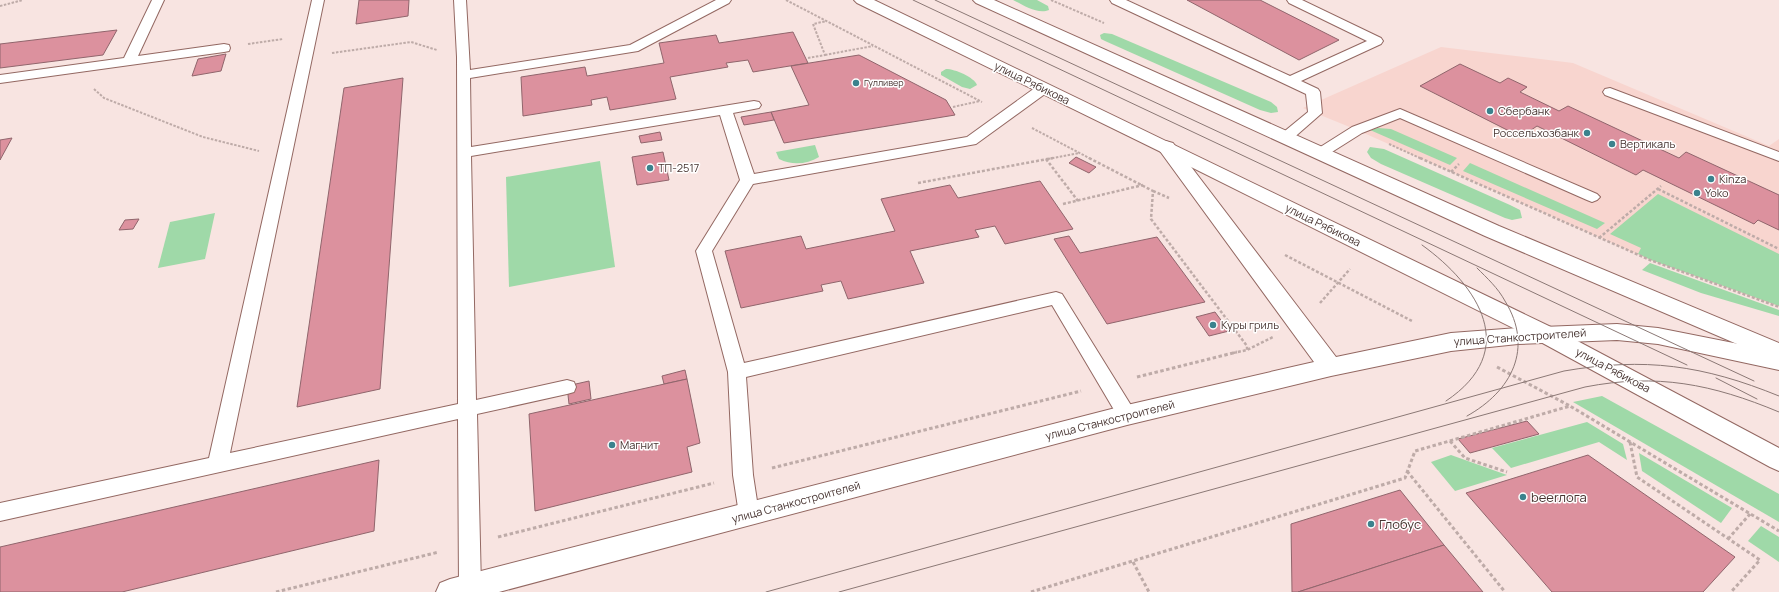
<svg xmlns="http://www.w3.org/2000/svg" width="1779" height="592" font-family="Manrope,sans-serif">
  <style>
    .built { fill: #f8d5cf }
    .green { fill: #9fd9a8 }
    .building { fill: #dc919e; stroke: #90656c }
    .lines { fill: none; stroke-linecap: round; stroke-linejoin: round }
    .lane-casing { stroke: #936862; stroke-width: 2 }
    .secondary-casing { stroke: #936862; stroke-width: 2 }
    .primary-casing { stroke: #936862; stroke-width: 2 }
    .path-far2 { stroke: #beaba8; stroke-width: 2; stroke-dasharray: 2.5 1.5; stroke-linecap: butt }
    .path-far1 { stroke: #beaba8; stroke-width: 2.5; stroke-dasharray: 3 2; stroke-linecap: butt }
    .path { stroke: #beaba8; stroke-width: 3; stroke-dasharray: 3.5 2.5; stroke-linecap: butt }
    .lane { fill: #fff; fill-rule: evenodd }
    .secondary { fill: #fff; fill-rule: evenodd }
    .primary { fill: #fff; fill-rule: evenodd }
    .tram { stroke: #8b7875; stroke-width: 1 }
    .poi-dot { fill: #3b828d; stroke: #fff; stroke-width: 1.5 }
    .labels { text-anchor: middle; stroke-width: 3; stroke-linejoin: round; paint-order: stroke }
    .far-poi-label { font-size: 9px; fill: #473431; stroke: #fff; text-anchor: start }
    .street-label { font-size: 11px; fill: #473431; stroke: #fff }
    .poi-label { font-size: 11px; fill: #473431; stroke: #fff; text-anchor: start }
    .near-poi-label { font-size: 13px; fill: #473431; stroke: #fff; text-anchor: start }
  </style>
  <rect width="100%" height="100%" fill="#f8e4e1"/>
  <path class="built" d="M 1441,47 L 1573,63 L 1769,146 L 1779,139 L 1779,307 L 1650,260 L 1357,130 L 1303,108 Z"/>
  <g class="green">
    <path d="M 1013,0 L 1037,0 L 1048,6 L 1049,10 C 1038,15 1023,5 1013,0 Z"/>
    <path d="M 1104,33 L 1112,34 L 1271,102 L 1277,107 L 1278,112 L 1271,113 L 1260,110 L 1105,41 L 1101,39 L 1100,35 Z"/>
    <path d="M 946,69 C 955,69 974,77 977,85 L 970,89 L 962,87 L 941,75 L 941,72 Z"/>
    <path d="M 1378,128 L 1391,129 L 1457,158 L 1450,165 L 1370,130 Z"/>
    <path d="M 815,145 L 819,157 C 807,164 793,166 779,159 L 776,152 Z"/>
    <path d="M 1370,147 L 1384,149 L 1510,205 L 1520,210 L 1522,218 L 1512,220 L 1505,218 L 1381,164 L 1371,158 L 1367,152 Z"/>
    <path d="M 600,161 L 615,267 L 509,287 L 506,177 Z"/>
    <path d="M 1470,163 L 1605,223 L 1597,229 L 1463,171 Z"/>
    <path d="M 1658,194 L 1779,254 L 1779,306 L 1651,260 L 1638,254 L 1641,248 L 1610,234 Z"/>
    <path d="M 215,213 L 205,259 L 158,268 L 170,222 Z"/>
    <path d="M 1650,263 L 1779,310 L 1779,316 L 1701,293 L 1642,270 Z"/>
    <path d="M 1602,396 L 1779,494 L 1779,522 L 1573,402 Z"/>
    <path d="M 1587,422 L 1623,444 L 1627,460 L 1599,442 L 1511,468 L 1492,448 Z"/>
    <path d="M 1639,453 L 1732,508 L 1721,523 L 1642,471 Z"/>
    <path d="M 1451,455 L 1507,475 L 1455,491 L 1431,462 Z"/>
    <path d="M 1761,526 L 1779,537 L 1779,562 L 1748,541 Z"/>
  </g>
  <g class="building">
    <path d="M 359,0 L 409,0 L 408,16 L 356,24 Z"/>
    <path d="M 1187,0 L 1260,0 L 1339,40 L 1299,60 Z"/>
    <path d="M 117,30 L 103,55 L 0,68 L 0,44 Z"/>
    <path d="M 793,32 L 808,63 L 753,72 L 748,60 L 726,63 L 728,67 L 670,77 L 676,99 L 610,110 L 607,97 L 591,100 L 592,105 L 523,116 L 521,77 L 585,67 L 587,76 L 664,63 L 659,43 L 716,35 L 719,43 Z"/>
    <path d="M 226,54 L 221,71 L 192,76 L 198,59 Z"/>
    <path d="M 859,55 L 946,100 L 955,115 L 784,143 L 771,112 L 809,105 L 791,66 Z"/>
    <path d="M 1460,64 L 1500,83 L 1508,78 L 1527,87 L 1520,92 L 1559,111 L 1568,106 L 1679,158 L 1686,152 L 1779,195 L 1779,230 L 1758,220 L 1754,224 L 1643,170 L 1636,175 L 1537,126 L 1521,137 L 1420,86 Z"/>
    <path d="M 403,78 L 380,389 L 297,407 L 344,88 Z"/>
    <path d="M 771,112 L 774,120 L 744,125 L 741,117 Z"/>
    <path d="M 660,132 L 662,140 L 641,143 L 639,136 Z"/>
    <path d="M 12,138 L 0,160 L 0,140 Z"/>
    <path d="M 663,152 L 669,180 L 637,185 L 632,157 Z"/>
    <path d="M 1076,157 L 1096,167 L 1089,173 L 1069,163 Z"/>
    <path d="M 1040,181 L 1073,229 L 1005,244 L 995,226 L 975,230 L 979,237 L 910,251 L 924,283 L 848,299 L 841,281 L 821,285 L 823,291 L 741,308 L 725,251 L 801,236 L 806,249 L 895,231 L 881,199 L 950,185 L 958,198 Z"/>
    <path d="M 139,219 L 133,229 L 119,230 L 125,220 Z"/>
    <path d="M 1069,236 L 1080,253 L 1157,237 L 1205,302 L 1107,324 L 1054,239 Z"/>
    <path d="M 1215,312 L 1229,331 L 1209,336 L 1196,317 Z"/>
    <path d="M 685,370 L 687,379 L 664,384 L 662,376 Z"/>
    <path d="M 687,379 L 700,443 L 687,447 L 692,472 L 535,511 L 529,414 Z"/>
    <path d="M 589,381 L 591,399 L 569,404 L 567,386 Z"/>
    <path d="M 1527,421 L 1539,434 L 1470,453 L 1458,439 Z"/>
    <path d="M 1588,455 L 1735,557 L 1703,592 L 1552,592 L 1466,493 Z"/>
    <path d="M 379,460 L 374,531 L 122,592 L 0,592 L 0,547 Z"/>
    <path d="M 1400,490 L 1444,545 L 1298,592 L 1292,592 L 1291,524 Z"/>
    <path d="M 1444,545 L 1483,592 L 1298,592 Z"/>
  </g>
  <g class="lines">
    <g class="lane-casing">
      <g id="lane">
        <path d="M 152,0 L 164,0 L 138,56 L 224,44 L 229,45 L 230,48 L 229,51 L 224,52 L 0,83 L 0,75 L 124,58 Z"/>
        <path d="M 312,0 L 324,0 L 230,453 L 458,404 L 457,57 L 454,0 L 466,0 L 470,70 L 630,45 L 716,0 L 731,0 L 729,3 L 638,51 L 470,78 L 471,147 L 754,101 L 759,102 L 761,105 L 759,108 L 733,113 L 754,174 L 967,137 L 1039,85 L 1049,85 L 1051,88 L 1049,91 L 976,144 L 753,184 L 712,251 L 744,363 L 1056,292 L 1062,294 L 1137,415 L 1134,420 L 1127,423 L 1120,420 L 1052,305 L 746,377 L 753,475 L 759,514 L 756,520 L 749,523 L 742,520 L 739,514 L 733,475 L 728,372 L 696,251 L 740,180 L 720,115 L 471,156 L 476,400 L 567,380 L 574,382 L 576,387 L 574,392 L 567,394 L 477,414 L 481,587 L 479,592 L 461,592 L 459,587 L 458,419 L 0,521 L 0,503 L 209,458 Z"/>
        <path d="M 1110,0 L 1126,0 L 1290,76 L 1367,41 L 1289,3 L 1287,0 L 1302,0 L 1381,38 L 1383,41 L 1381,44 L 1301,81 L 1318,89 L 1320,92 L 1322,113 L 1290,141 L 1285,142 L 1280,141 L 1278,138 L 1280,135 L 1308,112 L 1306,94 L 1112,3 Z"/>
        <path d="M 1610,88 L 1779,152 L 1779,161 L 1605,95 L 1603,92 L 1605,89 Z"/>
        <path d="M 1400,109 L 1597,194 L 1600,197 L 1597,200 L 1592,202 L 1587,200 L 1400,118 L 1362,133 L 1324,157 L 1319,158 L 1314,157 L 1312,154 L 1314,151 L 1352,127 Z"/>
      </g>
    </g>
    <g class="secondary-casing">
      <path id="secondary" d="M 1166,141 L 1173,143 L 1336,357 L 1451,333 L 1518,328 L 1617,324 L 1658,328 L 1779,352 L 1779,370 L 1658,344 L 1617,340 L 1518,344 L 1451,351 L 1331,376 L 1127,425 L 499,592 L 436,592 L 440,583 L 450,579 L 1127,405 L 1314,362 L 1157,147 L 1159,143 Z"/>
    </g>
    <g class="primary-casing">
      <g id="primary">
        <path d="M 854,0 L 874,0 L 1553,328 L 1779,448 L 1779,471 L 1770,467 L 1537,340 L 1159,151 L 857,3 Z"/>
        <path d="M 973,0 L 994,0 L 1499,226 L 1779,343 L 1779,362 L 1485,236 L 976,3 Z"/>
      </g>
    </g>
    <g class="path-far2">
      <path d="M 786,0 L 982,102"/>
      <path d="M 1051,0 L 1104,23"/>
      <path d="M 0,6 L 23,0"/>
      <path d="M 248,44 L 283,39"/>
      <path d="M 332,53 L 411,42 L 437,50"/>
      <path d="M 825,55 L 873,46"/>
      <path d="M 808,58 L 825,55 L 813,24 L 827,21"/>
      <path d="M 94,89 L 104,98 L 203,137 L 259,151"/>
      <path d="M 953,107 L 980,101"/>
      <path d="M 1032,128 L 1091,159"/>
      <path d="M 1389,144 L 1422,159"/>
      <path d="M 1048,159 L 1079,153"/>
    </g>
    <g class="path-far1">
      <path d="M 1089,158 L 1153,191 L 1151,219 L 1247,346 L 1247,350"/>
      <path d="M 1420,158 L 1650,260 L 1779,307"/>
      <path d="M 1046,159 L 1078,201"/>
      <path d="M 1451,172 L 1459,164"/>
      <path d="M 918,183 L 1053,158"/>
      <path d="M 1658,189 L 1779,249"/>
      <path d="M 1153,191 L 1169,198"/>
      <path d="M 1063,204 L 1143,185"/>
      <path d="M 1599,238 L 1661,186"/>
      <path d="M 1285,255 L 1412,321"/>
      <path d="M 1320,303 L 1350,269"/>
      <path d="M 1233,353 L 1247,350 L 1273,337"/>
    </g>
    <g class="path">
      <path d="M 1497,367 L 1570,406"/>
      <path d="M 1137,377 L 1237,352"/>
      <path d="M 1450,441 L 1465,458 L 1507,472"/>
      <path d="M 1630,442 L 1637,477 L 1760,560 L 1731,592"/>
      <path d="M 772,468 L 1081,391"/>
      <path d="M 1407,471 L 1505,592"/>
      <path d="M 498,537 L 714,483"/>
      <path d="M 1728,539 L 1750,514"/>
      <path d="M 1133,562 L 1149,592"/>
      <path d="M 276,592 L 439,552"/>
      <path d="M 1031,592 L 1405,478 L 1415,451 L 1570,406 L 1779,531"/>
    </g>
    <use href="#lane" class="lane"/>
    <use href="#secondary" class="secondary"/>
    <use href="#primary" class="primary"/>
    <g class="tram">
      <path d="M 913,0 L 1687,365"/>
      <path d="M 935,0 L 1754,381"/>
      <path d="M 1422,245 C 1479,286 1521,351 1446,401"/>
      <path d="M 1716,378 L 1757,399"/>
      <path d="M 1467,416 C 1512,391 1534,348 1505,301 C 1498,288 1487,278 1477,268"/>
      <path d="M 766,592 L 1564,371 C 1645,357 1703,365 1779,396"/>
      <path d="M 839,592 L 1585,387 C 1657,373 1712,384 1779,412"/>
    </g>
  </g>
  <g class="poi-dot">
    <circle cx="856" cy="83" r="4"/>
    <circle cx="1490" cy="111" r="4"/>
    <circle cx="1587" cy="133" r="4"/>
    <circle cx="1612" cy="144" r="4"/>
    <circle cx="650" cy="168" r="4"/>
    <circle cx="1711" cy="179" r="4"/>
    <circle cx="1697" cy="193" r="4"/>
    <circle cx="1213" cy="325" r="4"/>
    <circle cx="612" cy="445" r="4"/>
    <circle cx="1523" cy="497" r="4"/>
    <circle cx="1371" cy="524" r="4"/>
  </g>
  <g class="labels">
    <g class="far-poi-label">
      <text x="864" y="86">Гулливер</text>
    </g>
    <g class="street-label">
      <text transform="translate(1032 83) rotate(26)" y="4">улица Рябикова</text>
      <text transform="translate(1323 225) rotate(26)" y="4">улица Рябикова</text>
      <text transform="translate(1520 337) rotate(-4)" y="4">улица Станкостроителей</text>
      <text transform="translate(1613 370) rotate(28)" y="4">улица Рябикова</text>
      <text transform="translate(1110 420) rotate(-14)" y="4">улица Станкостроителей</text>
      <text transform="translate(796 502) rotate(-15)" y="4">улица Станкостроителей</text>
    </g>
    <g class="poi-label">
      <text x="1498" y="115">Сбербанк</text>
      <text x="1579" y="137" text-anchor="end">Россельхозбанк</text>
      <text x="1620" y="148">Вертикаль</text>
      <text x="658" y="172">ТП-2517</text>
      <text x="1719" y="183">Kinza</text>
      <text x="1705" y="197">Yoko</text>
      <text x="1221" y="329">Куры гриль</text>
      <text x="620" y="449">Магнит</text>
    </g>
    <g class="near-poi-label">
      <text x="1531" y="502">beerлога</text>
      <text x="1379" y="529">Глобус</text>
    </g>
  </g>
</svg>
